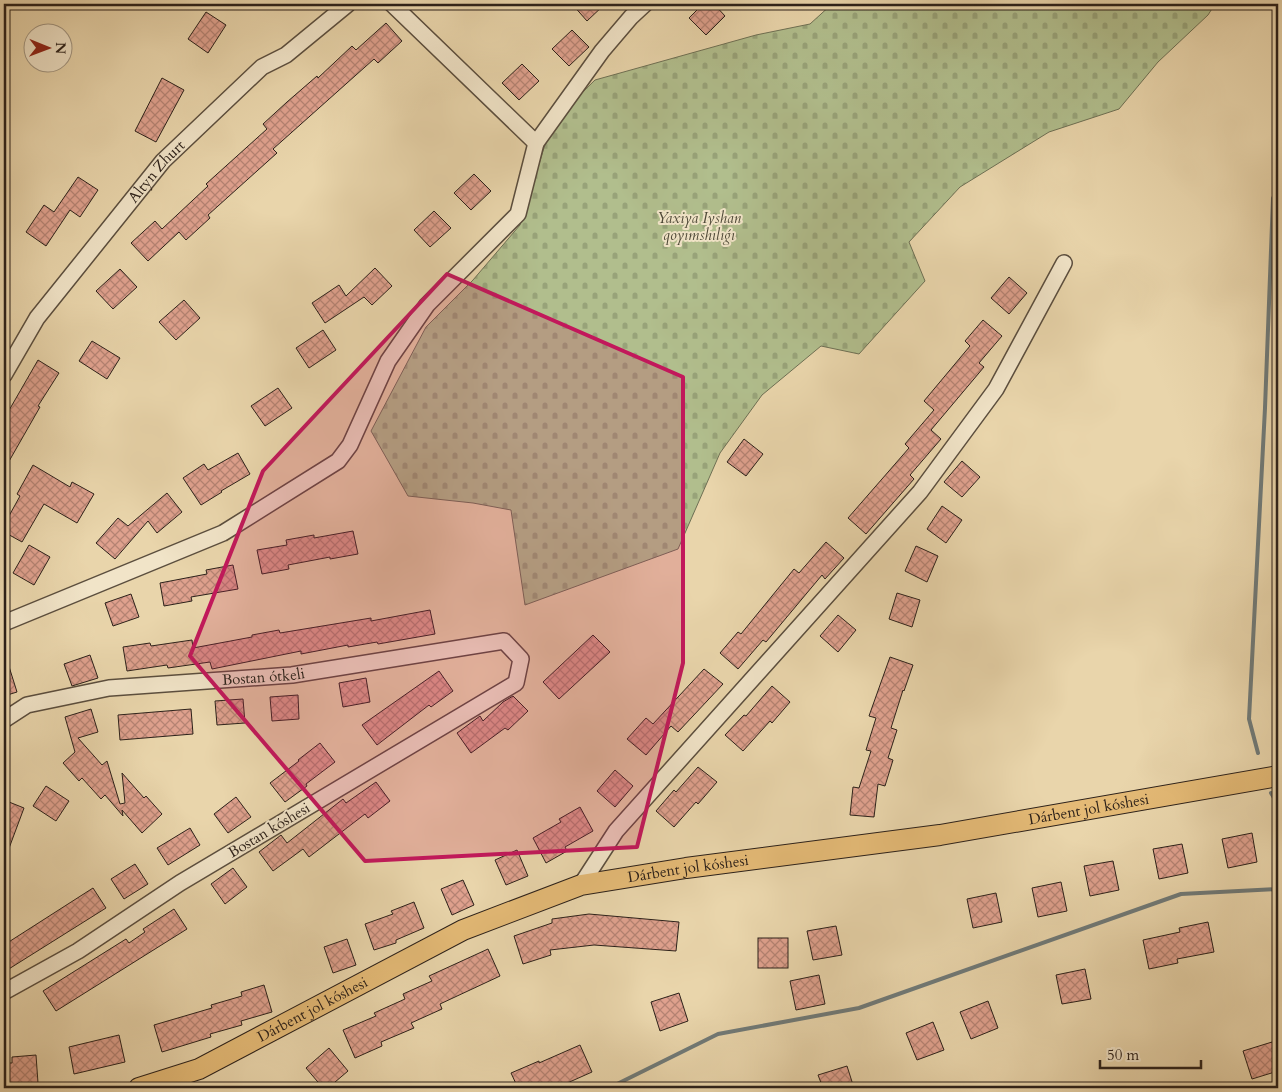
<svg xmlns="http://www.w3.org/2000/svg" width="1282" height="1092" font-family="Cardo,serif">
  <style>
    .cemetery { fill: url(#cemetery-stones); stroke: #6e7054 }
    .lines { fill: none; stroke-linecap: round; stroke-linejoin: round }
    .stream { stroke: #707a78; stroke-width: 4 }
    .building { fill: url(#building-cross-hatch); stroke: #2c211a }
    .minor-casing { stroke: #5b4e3e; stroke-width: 18 }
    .major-casing { stroke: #2c211a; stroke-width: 22 }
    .minor { stroke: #f1e4c8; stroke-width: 15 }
    .major { stroke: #e4ba76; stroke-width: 20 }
    .marked { fill: #c2185b; fill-opacity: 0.2; stroke: #c2185b; stroke-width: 4; stroke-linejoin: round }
    .labels { text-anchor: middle; stroke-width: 4; stroke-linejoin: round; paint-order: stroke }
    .street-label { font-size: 15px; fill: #2c211a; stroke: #f1e4c8 }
    .park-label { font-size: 15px; font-style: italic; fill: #4d4837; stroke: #f1e4c8 }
  </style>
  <defs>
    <pattern id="cemetery-stones" width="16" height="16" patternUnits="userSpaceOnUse" patternTransform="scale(1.25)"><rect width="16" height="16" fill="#b1be8d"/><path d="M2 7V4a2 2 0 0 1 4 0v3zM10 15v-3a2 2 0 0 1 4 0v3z" fill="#98a379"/></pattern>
    <pattern id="building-cross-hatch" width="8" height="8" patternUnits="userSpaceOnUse" patternTransform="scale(1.25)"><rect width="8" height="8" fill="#dfa18e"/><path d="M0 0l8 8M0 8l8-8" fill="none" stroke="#b58373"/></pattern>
  </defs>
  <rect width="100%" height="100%" fill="#e9d5ab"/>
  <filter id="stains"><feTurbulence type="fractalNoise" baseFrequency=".004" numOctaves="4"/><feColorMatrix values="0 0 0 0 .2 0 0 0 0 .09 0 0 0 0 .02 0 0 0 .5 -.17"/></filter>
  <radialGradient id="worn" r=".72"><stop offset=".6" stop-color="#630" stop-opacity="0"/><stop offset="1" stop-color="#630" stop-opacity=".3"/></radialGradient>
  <path class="cemetery" d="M 832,4 L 1215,4 L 1208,15 L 1158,62 L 1119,109 L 1049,132 L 960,187 L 909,242 L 925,281 L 859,354 L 821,346 L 762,395 L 720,453 L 678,549 L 525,605 L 511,510 L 473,503 L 408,496 L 371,431 L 426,327 L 473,280 L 520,225 L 552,122 L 595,80 L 756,35 L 810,24 Z"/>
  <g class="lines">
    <g class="stream">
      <path d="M 1258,753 L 1249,719 L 1265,408 L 1273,198"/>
      <path d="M 1271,793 L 1278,804"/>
      <path d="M 609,1088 L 718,1034 L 859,1008 L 1181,894 L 1278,889"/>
    </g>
  </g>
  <g class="building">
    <path d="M 572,4 L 605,4 L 587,21 Z"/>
    <path d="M 703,4 L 714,4 L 725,16 L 706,35 L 689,18 Z"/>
    <path d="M 206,12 L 226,25 L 208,53 L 188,39 Z"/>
    <path d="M 386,23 L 402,41 L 378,63 L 374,59 L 273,149 L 277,153 L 208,215 L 210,218 L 186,240 L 179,232 L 148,261 L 131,243 L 155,221 L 162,229 L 208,186 L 206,184 L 267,129 L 263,124 L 287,102 L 317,76 L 318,78 L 352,46 L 356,50 Z"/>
    <path d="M 572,30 L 589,47 L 569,66 L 552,49 Z"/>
    <path d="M 522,64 L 539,81 L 519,100 L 502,83 Z"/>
    <path d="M 162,78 L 184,90 L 156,142 L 135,131 Z"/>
    <path d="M 474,174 L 491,191 L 471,210 L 454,193 Z"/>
    <path d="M 78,177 L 98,190 L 80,217 L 70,210 L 46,246 L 26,232 L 44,205 L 54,212 Z"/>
    <path d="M 434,211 L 451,228 L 430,247 L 414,230 Z"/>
    <path d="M 375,268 L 392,286 L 372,305 L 364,297 L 325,323 L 312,303 L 339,285 L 346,296 Z"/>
    <path d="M 120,269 L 137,287 L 113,309 L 96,291 Z"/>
    <path d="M 1009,277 L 1027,293 L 1009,314 L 991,298 Z"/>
    <path d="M 184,300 L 200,318 L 176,340 L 159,322 Z"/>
    <path d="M 983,320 L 1002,336 L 979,363 L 984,367 L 931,430 L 941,439 L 910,475 L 914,479 L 866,534 L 848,518 L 909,448 L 905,444 L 934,410 L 924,401 L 970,346 L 965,341 Z"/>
    <path d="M 323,330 L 336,350 L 309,368 L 296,348 Z"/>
    <path d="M 92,341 L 120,358 L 107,379 L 79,361 Z"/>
    <path d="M 38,360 L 59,373 L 38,406 L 40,407 L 4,470 L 4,419 Z"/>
    <path d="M 278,388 L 292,408 L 265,426 L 251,406 Z"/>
    <path d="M 744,439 L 763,454 L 746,476 L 727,462 Z"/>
    <path d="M 238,453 L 250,474 L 221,491 L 222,492 L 201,505 L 183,478 L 204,464 L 208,470 Z"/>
    <path d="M 962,461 L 980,477 L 962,497 L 944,482 Z"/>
    <path d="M 33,465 L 70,487 L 72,482 L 94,494 L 77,523 L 44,504 L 22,542 L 4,532 L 4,525 L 20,496 L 17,494 Z"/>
    <path d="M 167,493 L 182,512 L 157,533 L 148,521 L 115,559 L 96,543 L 118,518 L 128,526 Z"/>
    <path d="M 942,506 L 962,520 L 946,543 L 927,529 Z"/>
    <path d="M 353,531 L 358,554 L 330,559 L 330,557 L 288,565 L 289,569 L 262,574 L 257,550 L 287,545 L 286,540 L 314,535 L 314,538 Z"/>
    <path d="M 826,542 L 844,558 L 825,579 L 822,575 L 766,642 L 763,640 L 738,669 L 720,653 L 738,632 L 741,634 L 794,569 L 799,573 Z"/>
    <path d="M 29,545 L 50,557 L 34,585 L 13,573 Z"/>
    <path d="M 916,546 L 938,556 L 927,582 L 905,571 Z"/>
    <path d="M 233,565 L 238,589 L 191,597 L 192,601 L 164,606 L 160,583 L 207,574 L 206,570 Z"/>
    <path d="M 897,593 L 920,600 L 912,627 L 889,619 Z"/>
    <path d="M 131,594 L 139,617 L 113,626 L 105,603 Z"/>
    <path d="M 430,610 L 435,634 L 378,644 L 377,642 L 348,647 L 348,645 L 301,654 L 301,651 L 212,669 L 210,662 L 168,668 L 167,665 L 127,671 L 123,647 L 150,643 L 151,646 L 192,640 L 193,648 L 252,637 L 252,635 L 279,630 L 280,633 L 371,618 L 371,621 Z"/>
    <path d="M 838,615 L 856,630 L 838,652 L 820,636 Z"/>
    <path d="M 593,635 L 610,652 L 559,699 L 543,682 Z"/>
    <path d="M 90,655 L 98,678 L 72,686 L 64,664 Z"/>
    <path d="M 6,657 L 17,692 L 4,696 L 4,658 Z"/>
    <path d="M 890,657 L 913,665 L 904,691 L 903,690 L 891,728 L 897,730 L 888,758 L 893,760 L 885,786 L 878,784 L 874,817 L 850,815 L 853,787 L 859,788 L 871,751 L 866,750 L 876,718 L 869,716 Z"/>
    <path d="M 704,669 L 723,684 L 678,732 L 671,726 L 646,755 L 627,739 L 646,718 L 653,724 Z"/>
    <path d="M 439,671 L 453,691 L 431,707 L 429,705 L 377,745 L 362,725 Z"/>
    <path d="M 366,678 L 370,702 L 343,707 L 339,683 Z"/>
    <path d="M 772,686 L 790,702 L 772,723 L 770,721 L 743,751 L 725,735 L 744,715 L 746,716 Z"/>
    <path d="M 298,695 L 299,719 L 272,721 L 270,697 Z"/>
    <path d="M 513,696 L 528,711 L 508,730 L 505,728 L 471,753 L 457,733 L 480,716 L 483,721 L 503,702 Z"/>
    <path d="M 243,699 L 245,723 L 217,725 L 215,701 Z"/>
    <path d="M 91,709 L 98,732 L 78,738 L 102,765 L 107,761 L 120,804 L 125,803 L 122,773 L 144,798 L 146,796 L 162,814 L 142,833 L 122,810 L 123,816 L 105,795 L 101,799 L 82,778 L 79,781 L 63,763 L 75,752 L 65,717 Z"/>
    <path d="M 191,709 L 193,734 L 120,740 L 118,715 Z"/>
    <path d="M 320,743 L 335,762 L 306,784 L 307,786 L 285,802 L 270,783 L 299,761 L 298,760 Z"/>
    <path d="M 698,767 L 717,782 L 698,804 L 696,802 L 674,827 L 656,811 L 674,790 L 676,792 Z"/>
    <path d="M 615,770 L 633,786 L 615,807 L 597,791 Z"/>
    <path d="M 376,782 L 390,801 L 368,818 L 365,814 L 309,857 L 303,849 L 273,871 L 259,852 L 281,835 L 287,843 L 343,799 L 346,803 Z"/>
    <path d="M 46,786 L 69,801 L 56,821 L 33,806 Z"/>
    <path d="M 236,797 L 251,817 L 228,833 L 214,814 Z"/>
    <path d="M 4,800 L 24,808 L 5,859 L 4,859 Z"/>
    <path d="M 580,807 L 593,831 L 565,847 L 567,851 L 546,863 L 533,838 L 561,822 L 559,819 Z"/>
    <path d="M 190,828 L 200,845 L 168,865 L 157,848 Z"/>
    <path d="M 1252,833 L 1257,862 L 1228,868 L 1222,839 Z"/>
    <path d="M 1182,844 L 1188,873 L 1159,879 L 1153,849 Z"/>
    <path d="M 517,850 L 528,876 L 506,885 L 495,860 Z"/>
    <path d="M 1113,861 L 1119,890 L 1090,896 L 1084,866 Z"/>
    <path d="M 135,864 L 148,884 L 124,899 L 111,879 Z"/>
    <path d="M 233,868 L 247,887 L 225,904 L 211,884 Z"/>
    <path d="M 463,880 L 474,905 L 452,915 L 441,889 Z"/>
    <path d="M 1061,882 L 1067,911 L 1038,917 L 1032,888 Z"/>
    <path d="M 93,888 L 106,908 L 4,972 L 4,945 Z"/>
    <path d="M 996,893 L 1002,922 L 973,928 L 967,899 Z"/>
    <path d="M 414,902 L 424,928 L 396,940 L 396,943 L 374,950 L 365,924 L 393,914 L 391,911 Z"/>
    <path d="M 174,909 L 187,929 L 56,1011 L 43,991 L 126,939 L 129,943 L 145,932 L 143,929 Z"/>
    <path d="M 589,914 L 679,922 L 676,951 L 594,945 L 550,950 L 551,955 L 523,964 L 514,936 L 552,923 L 552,919 Z"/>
    <path d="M 1208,922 L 1214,952 L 1177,959 L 1178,963 L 1149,969 L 1143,940 L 1180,932 L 1179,928 Z"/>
    <path d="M 836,926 L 842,955 L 813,960 L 807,931 Z"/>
    <rect x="758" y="938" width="30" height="30"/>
    <path d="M 347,939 L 356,965 L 333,973 L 324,947 Z"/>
    <path d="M 488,949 L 500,976 L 440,1004 L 442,1009 L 411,1023 L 414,1028 L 381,1042 L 382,1046 L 355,1058 L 343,1030 L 376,1016 L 374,1013 L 405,999 L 403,994 L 432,981 L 429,976 Z"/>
    <path d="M 1085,969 L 1091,999 L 1062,1004 L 1056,975 Z"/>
    <path d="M 819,975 L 825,1004 L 796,1010 L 790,981 Z"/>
    <path d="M 264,985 L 272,1012 L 241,1021 L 242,1025 L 210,1034 L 211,1037 L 162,1052 L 154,1025 L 212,1008 L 211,1005 L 242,996 L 241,992 Z"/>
    <path d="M 679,993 L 688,1021 L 660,1031 L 651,1002 Z"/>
    <path d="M 988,1001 L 998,1028 L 971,1039 L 960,1012 Z"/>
    <path d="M 933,1022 L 944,1050 L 917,1060 L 906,1033 Z"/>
    <path d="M 119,1035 L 125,1062 L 74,1074 L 69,1047 Z"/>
    <path d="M 1272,1042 L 1278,1063 L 1278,1071 L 1252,1079 L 1243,1051 Z"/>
    <path d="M 580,1045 L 592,1072 L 556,1088 L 518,1088 L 511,1073 L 539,1061 L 539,1063 Z"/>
    <path d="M 329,1048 L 348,1071 L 328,1088 L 323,1088 L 306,1068 Z"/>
    <path d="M 36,1055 L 38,1083 L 4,1086 L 4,1063 L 12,1063 L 12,1057 Z"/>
    <path d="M 847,1066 L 854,1088 L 823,1088 L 818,1075 Z"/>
  </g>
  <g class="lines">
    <g class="minor-casing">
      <g id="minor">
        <path d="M 392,4 L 536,143"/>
        <path id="s1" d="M 4,375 L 37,318 L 163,161 L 262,67 L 286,55 L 348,4"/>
        <path d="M 4,623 L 223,533 L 338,461 L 350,445 L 388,361 L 427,305 L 518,214 L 536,143 L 602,51 L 631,17 L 645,4"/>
        <path id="s2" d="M 4,720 L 27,705 L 109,688 L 292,675 L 504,641 L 521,659 L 516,683 L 180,883 L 78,951 L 4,992"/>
        <path d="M 581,885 L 616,831 L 920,492 L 996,389 L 1064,263"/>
      </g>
    </g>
    <g class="major-casing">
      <g id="major">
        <path id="s3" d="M 139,1088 L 199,1069 L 463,930 L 581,885 L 686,868 L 940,835 L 1278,776"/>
      </g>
    </g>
    <use href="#minor" class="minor"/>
    <use href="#major" class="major"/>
  </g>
  <path class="marked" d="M 447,274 L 683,377 L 683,663 L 637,847 L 365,861 L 190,656 L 263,471 Z"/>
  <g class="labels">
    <g class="street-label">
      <text dy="5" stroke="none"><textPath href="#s1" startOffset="255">Altyn Zhurt</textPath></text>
      <text dy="5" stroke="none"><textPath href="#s2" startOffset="266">Bostan ótkeli</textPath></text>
      <text dy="5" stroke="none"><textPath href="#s3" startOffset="1001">Dárbent jol kóshesi</textPath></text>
      <text transform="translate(269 830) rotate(-31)" y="5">Bostan kóshesi</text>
      <text dy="5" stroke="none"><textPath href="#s3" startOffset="596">Dárbent jol kóshesi</textPath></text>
      <text dy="5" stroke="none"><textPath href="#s3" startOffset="191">Dárbent jol kóshesi</textPath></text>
    </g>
    <g class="park-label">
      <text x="699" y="223">Yaxiya Iyshan<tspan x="699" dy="17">qoyımshılıǵı</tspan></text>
    </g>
  </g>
  <rect width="1282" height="1092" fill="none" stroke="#e9d5ab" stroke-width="20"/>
  <rect x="5" y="5" width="1272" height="1082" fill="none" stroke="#2c211a" stroke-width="2.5"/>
  <rect x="10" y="10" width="1262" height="1072" fill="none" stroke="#2c211a"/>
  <g transform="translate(48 48) rotate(91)"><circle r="24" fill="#f1e4c8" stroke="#a29682"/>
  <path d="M0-4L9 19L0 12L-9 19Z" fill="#8f2418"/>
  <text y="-8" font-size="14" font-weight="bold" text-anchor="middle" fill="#2c211a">N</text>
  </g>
  <path d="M1100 1060v8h101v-8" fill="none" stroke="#2c211a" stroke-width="2.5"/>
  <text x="1107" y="1060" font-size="15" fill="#2c211a" stroke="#f1e4c8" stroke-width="4" paint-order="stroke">50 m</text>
  <rect width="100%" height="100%" filter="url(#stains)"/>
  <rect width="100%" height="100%" fill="url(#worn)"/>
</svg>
